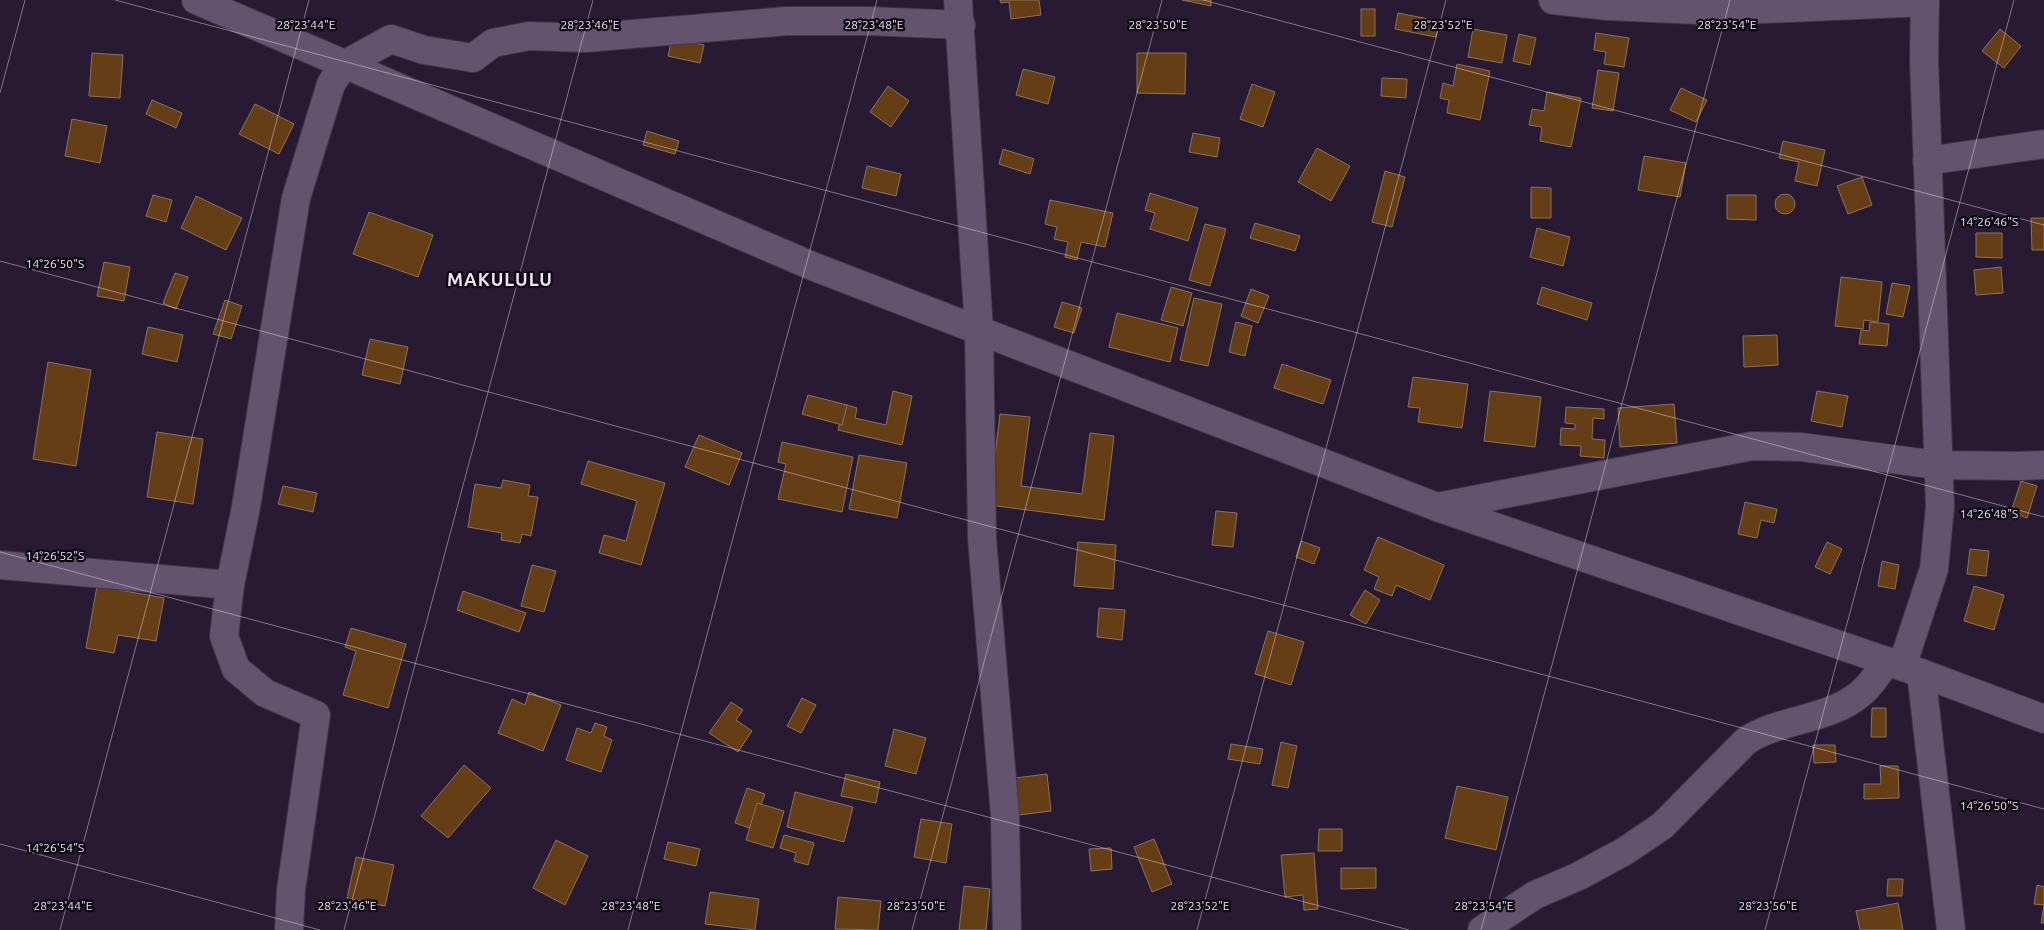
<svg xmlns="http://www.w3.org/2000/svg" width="2044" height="930" font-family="Ubuntu,sans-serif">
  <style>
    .building { fill: #653e16; stroke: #8d725a }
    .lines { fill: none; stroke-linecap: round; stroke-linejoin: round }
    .minor-casing { stroke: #413549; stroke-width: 30 }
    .tertiary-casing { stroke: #413549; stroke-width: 30 }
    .minor { stroke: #64536f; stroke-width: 28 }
    .tertiary { stroke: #64536f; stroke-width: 28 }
    .ticks { fill: none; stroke: #ede3f4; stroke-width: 1; stroke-opacity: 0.45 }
    .labels { text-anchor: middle; stroke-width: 4.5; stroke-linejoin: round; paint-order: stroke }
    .district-label { font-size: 18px; font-weight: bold; letter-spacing: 1px; fill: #ede3f4; stroke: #0e0812 }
    .ticks-label { font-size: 12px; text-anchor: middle; fill: #ede3f4; stroke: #0e0812; stroke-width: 4.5; stroke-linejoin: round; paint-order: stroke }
  </style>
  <rect width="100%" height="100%" fill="#281a32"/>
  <g class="building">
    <path d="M 1000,0 L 1039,0 L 1041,15 L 1011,19 L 1009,2 L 1001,3 Z"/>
    <path d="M 1182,0 L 1211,0 L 1211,6 Z"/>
    <rect x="1361" y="9" width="14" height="27"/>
    <path d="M 1398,13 L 1439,21 L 1436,37 L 1395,29 Z"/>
    <path d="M 1473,29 L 1507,35 L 1502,63 L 1468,57 Z"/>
    <path d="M 2000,29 L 2021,46 L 2004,68 L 1982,51 Z"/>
    <path d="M 1596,33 L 1629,38 L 1624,67 L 1604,64 L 1606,52 L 1594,50 Z"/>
    <path d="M 1519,34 L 1536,38 L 1530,65 L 1513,61 Z"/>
    <path d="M 672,38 L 704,45 L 700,63 L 668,56 Z"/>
    <path d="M 92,53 L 123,55 L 120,98 L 89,96 Z"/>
    <path d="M 1137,53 L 1186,53 L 1185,94 L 1137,93 Z"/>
    <path d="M 1457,64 L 1490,71 L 1480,120 L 1447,113 L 1449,100 L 1440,98 L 1443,83 L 1453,86 Z"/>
    <path d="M 1023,69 L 1055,77 L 1048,104 L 1016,95 Z"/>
    <path d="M 1598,70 L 1619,73 L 1613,111 L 1592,108 Z"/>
    <path d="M 1382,78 L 1407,79 L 1406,98 L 1381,96 Z"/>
    <path d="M 1252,84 L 1275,92 L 1263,127 L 1240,119 Z"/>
    <path d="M 888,86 L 909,101 L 891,127 L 870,112 Z"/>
    <path d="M 1681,88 L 1707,100 L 1696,122 L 1670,110 Z"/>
    <path d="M 1547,92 L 1581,98 L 1571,147 L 1540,141 L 1542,127 L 1529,125 L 1532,109 L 1544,111 Z"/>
    <path d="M 152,100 L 182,113 L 176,128 L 146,114 Z"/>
    <path d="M 255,104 L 294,124 L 279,154 L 239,134 Z"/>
    <path d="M 72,119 L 107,126 L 100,163 L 65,156 Z"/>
    <path d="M 647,131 L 679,141 L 675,154 L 643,145 Z"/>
    <path d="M 1193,133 L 1220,138 L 1217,157 L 1189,152 Z"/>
    <path d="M 1783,141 L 1825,150 L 1817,186 L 1795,181 L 1799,162 L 1779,158 Z"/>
    <path d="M 1317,148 L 1350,166 L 1331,201 L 1298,182 Z"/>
    <path d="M 1003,149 L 1034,159 L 1030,174 L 999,164 Z"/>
    <path d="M 1644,156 L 1686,163 L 1680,197 L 1638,190 Z"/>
    <path d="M 867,166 L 901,174 L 896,196 L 862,188 Z"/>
    <path d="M 1385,171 L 1405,177 L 1392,227 L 1372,222 Z"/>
    <path d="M 1862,177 L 1872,205 L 1848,214 L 1837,186 Z"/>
    <path d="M 1531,187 L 1551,188 L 1551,218 L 1531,218 Z"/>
    <path d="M 1150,193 L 1198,208 L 1188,241 L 1150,229 L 1155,213 L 1145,210 Z"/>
    <circle cx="1785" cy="204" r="10"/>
    <path d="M 153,195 L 172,200 L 166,222 L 146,216 Z"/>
    <path d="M 1727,195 L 1756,195 L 1756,220 L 1727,219 Z"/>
    <path d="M 196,196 L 242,218 L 226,250 L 181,228 Z"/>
    <path d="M 1050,200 L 1113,213 L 1105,247 L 1081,242 L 1077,260 L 1065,257 L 1068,242 L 1054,239 L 1057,227 L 1045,224 Z"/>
    <path d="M 369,212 L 433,235 L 418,277 L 353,254 Z"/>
    <path d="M 2031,218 L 2044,218 L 2044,250 L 2032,250 Z"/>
    <path d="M 1255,223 L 1300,236 L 1295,251 L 1250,238 Z"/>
    <path d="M 1205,224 L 1226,229 L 1210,286 L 1189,280 Z"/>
    <path d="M 1537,228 L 1570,237 L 1563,266 L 1530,257 Z"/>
    <path d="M 1976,233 L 2002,233 L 2002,258 L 1976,257 Z"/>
    <path d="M 104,262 L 130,267 L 124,301 L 97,296 Z"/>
    <path d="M 2001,267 L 2003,293 L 1976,295 L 1974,270 Z"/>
    <path d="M 175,273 L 188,277 L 176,309 L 163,303 Z"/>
    <path d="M 1841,277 L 1882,282 L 1878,322 L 1864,320 L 1863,329 L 1835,326 Z"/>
    <path d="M 1892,283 L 1910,286 L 1903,317 L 1886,314 Z"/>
    <path d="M 1171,287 L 1192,293 L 1183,326 L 1161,320 Z"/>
    <path d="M 1542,287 L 1592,303 L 1587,320 L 1537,304 Z"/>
    <path d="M 1251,289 L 1269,296 L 1258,323 L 1241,316 Z"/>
    <path d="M 1194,298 L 1222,304 L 1208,366 L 1180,360 Z"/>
    <path d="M 225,300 L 242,306 L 231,339 L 213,334 Z"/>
    <path d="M 1062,302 L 1082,308 L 1074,333 L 1054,327 Z"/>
    <path d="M 1117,313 L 1178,328 L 1170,362 L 1109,347 Z"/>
    <path d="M 1236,322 L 1252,326 L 1245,356 L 1229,352 Z"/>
    <path d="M 1870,322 L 1889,324 L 1887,346 L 1859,344 L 1861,330 L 1869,331 Z"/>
    <path d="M 148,327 L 183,335 L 177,362 L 142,354 Z"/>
    <path d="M 1777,335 L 1778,365 L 1744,367 L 1743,336 Z"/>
    <path d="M 370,339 L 408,347 L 400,384 L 362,375 Z"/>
    <path d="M 48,362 L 91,370 L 76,466 L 33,459 Z"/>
    <path d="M 1282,364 L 1331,380 L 1323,404 L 1274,388 Z"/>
    <path d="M 1413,377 L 1468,384 L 1462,428 L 1418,422 L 1420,408 L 1408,407 Z"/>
    <path d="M 893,391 L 912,396 L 902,445 L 838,430 L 844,404 L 857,408 L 855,418 L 886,425 Z"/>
    <path d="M 1490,391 L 1541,397 L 1535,447 L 1484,441 Z"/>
    <path d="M 1817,391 L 1848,396 L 1842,427 L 1811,421 Z"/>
    <path d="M 808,395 L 847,405 L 842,425 L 802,414 Z"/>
    <path d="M 1674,404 L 1677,443 L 1620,447 L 1618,408 Z"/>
    <path d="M 1566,407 L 1604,409 L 1604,419 L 1593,418 L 1592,439 L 1605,440 L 1604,458 L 1580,456 L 1581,446 L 1560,445 L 1561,428 L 1575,429 L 1575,424 L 1565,423 Z"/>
    <path d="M 1000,414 L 1030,417 L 1021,486 L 1082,494 L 1090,433 L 1114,436 L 1104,520 L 989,505 Z"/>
    <path d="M 157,432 L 203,439 L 193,504 L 147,497 Z"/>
    <path d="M 699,435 L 742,453 L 729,485 L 685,467 Z"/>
    <path d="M 782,442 L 853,457 L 842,512 L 778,499 L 786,464 L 778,462 Z"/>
    <path d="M 859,455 L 907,463 L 897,518 L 849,509 Z"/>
    <path d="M 588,461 L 665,483 L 641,565 L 599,553 L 604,535 L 626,541 L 637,501 L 581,484 Z"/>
    <path d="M 503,480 L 530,485 L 528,496 L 538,497 L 531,536 L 522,534 L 520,543 L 501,540 L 502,533 L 468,527 L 475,484 L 501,488 Z"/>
    <path d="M 2021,481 L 2037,486 L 2027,518 L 2011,512 Z"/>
    <path d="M 283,486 L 317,493 L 313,512 L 278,504 Z"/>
    <path d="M 1745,502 L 1777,509 L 1774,523 L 1761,520 L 1757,538 L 1738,534 Z"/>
    <path d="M 1216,511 L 1237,513 L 1233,547 L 1212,545 Z"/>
    <path d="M 1378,537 L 1444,565 L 1430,600 L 1396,585 L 1392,596 L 1374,589 L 1379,577 L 1364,570 Z"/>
    <path d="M 1301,541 L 1320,548 L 1314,564 L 1296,557 Z"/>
    <path d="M 1078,542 L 1116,545 L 1113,589 L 1074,586 Z"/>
    <path d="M 1827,542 L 1842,549 L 1830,574 L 1815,567 Z"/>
    <path d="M 1970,549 L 1989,551 L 1986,576 L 1967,574 Z"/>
    <path d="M 1882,561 L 1899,565 L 1895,589 L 1878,586 Z"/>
    <path d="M 532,565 L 556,571 L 544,612 L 521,606 Z"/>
    <path d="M 97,586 L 164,598 L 156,641 L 118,635 L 114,653 L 86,648 Z"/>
    <path d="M 1974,586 L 2004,595 L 1994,630 L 1964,621 Z"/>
    <path d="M 1365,590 L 1380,600 L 1366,624 L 1350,615 Z"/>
    <path d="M 463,591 L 526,613 L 519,632 L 457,610 Z"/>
    <path d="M 1099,608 L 1125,610 L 1122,640 L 1097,637 Z"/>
    <path d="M 351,628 L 406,644 L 388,708 L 343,695 L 356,651 L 345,647 Z"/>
    <path d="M 1268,631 L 1304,642 L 1291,685 L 1255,674 Z"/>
    <path d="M 529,692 L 561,705 L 543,751 L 498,733 L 512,699 L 525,705 Z"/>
    <path d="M 802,698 L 816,705 L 801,733 L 787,726 Z"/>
    <path d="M 731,702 L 743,710 L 736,720 L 752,731 L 738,752 L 709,733 Z"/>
    <path d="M 1872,708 L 1886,708 L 1886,737 L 1871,737 Z"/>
    <path d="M 595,723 L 607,727 L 604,736 L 612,740 L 601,772 L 566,760 L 577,728 L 591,733 Z"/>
    <path d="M 894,729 L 926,738 L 916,774 L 885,766 Z"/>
    <path d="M 1281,742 L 1297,746 L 1288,788 L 1272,785 Z"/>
    <path d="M 1231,744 L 1263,749 L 1260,764 L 1228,759 Z"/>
    <path d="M 1813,745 L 1835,745 L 1836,762 L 1814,763 Z"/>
    <path d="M 464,765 L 491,788 L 448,838 L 421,816 Z"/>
    <path d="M 1880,766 L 1898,766 L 1899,798 L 1864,799 L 1864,784 L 1881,784 Z"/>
    <path d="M 846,774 L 880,782 L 876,803 L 841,796 Z"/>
    <path d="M 1047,774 L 1051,811 L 1019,815 L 1015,778 Z"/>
    <path d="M 1457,786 L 1508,797 L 1496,850 L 1445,838 Z"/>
    <path d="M 747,788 L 765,794 L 752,829 L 735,823 Z"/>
    <path d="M 795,792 L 853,807 L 844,842 L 787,827 Z"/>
    <path d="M 757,803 L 784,811 L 773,848 L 746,840 Z"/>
    <path d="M 921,819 L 952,824 L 946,863 L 914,857 Z"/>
    <path d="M 1319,829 L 1342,829 L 1342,851 L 1318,851 Z"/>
    <path d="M 784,835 L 814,843 L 808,865 L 794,861 L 796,853 L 780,848 Z"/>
    <path d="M 1154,839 L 1172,884 L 1152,892 L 1134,847 Z"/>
    <path d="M 556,840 L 588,856 L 565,905 L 533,888 Z"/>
    <path d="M 668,842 L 700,849 L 696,866 L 664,859 Z"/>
    <path d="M 1111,848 L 1112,869 L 1091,871 L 1089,849 Z"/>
    <path d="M 1314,853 L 1318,909 L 1304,910 L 1303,895 L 1285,897 L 1281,855 Z"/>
    <path d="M 356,857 L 394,865 L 385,906 L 347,898 Z"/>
    <path d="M 1341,868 L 1376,868 L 1376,888 L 1341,889 Z"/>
    <path d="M 1888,879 L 1903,879 L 1902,896 L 1887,896 Z"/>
    <path d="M 2037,885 L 2044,887 L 2044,923 L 2041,923 L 2044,905 L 2034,904 Z"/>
    <path d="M 964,886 L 990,889 L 986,930 L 959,930 Z"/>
    <path d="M 710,892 L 759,899 L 755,930 L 705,924 Z"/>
    <path d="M 838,897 L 881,901 L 878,930 L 835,929 Z"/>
    <path d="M 1898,903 L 1903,930 L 1860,930 L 1856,911 Z"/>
  </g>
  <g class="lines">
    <g class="minor-casing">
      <g id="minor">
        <path d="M 958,0 L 979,330 L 982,538 L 1005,816 L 1007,930"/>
        <path d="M 1553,0 L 1608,6 L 1719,11 L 1925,2"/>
        <path d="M 1927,161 L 2044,144"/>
        <path d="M 1437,507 L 1752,446 L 1801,447 L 1937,465 L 2018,466 L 2044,465"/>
        <path d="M 0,565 L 230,585"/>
        <path d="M 1902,666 L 1934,569 L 1940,507 L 1924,59 L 1925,0"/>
        <path d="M 1921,673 L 1951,930"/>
        <path d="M 289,930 L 291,890 L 316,715 L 265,693 L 236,669 L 224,636 L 230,585 L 246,507 L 296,198 L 331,84 L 344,65 L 391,39 L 424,50 L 473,58 L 493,43 L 529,36 L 585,38 L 787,21 L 869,21 L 961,25"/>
        <path d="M 1482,930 L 1535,895 L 1579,876 L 1625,851 L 1662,826 L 1746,741 C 1780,718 1828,721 1860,694 C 1871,686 1879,671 1887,661"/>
      </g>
    </g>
    <g class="tertiary-casing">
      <path id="tertiary" d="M 196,0 L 812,266 L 1437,507 L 1921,673 L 2044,719"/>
    </g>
    <use href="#minor" class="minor"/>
    <use href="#tertiary" class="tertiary"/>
  </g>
  <path class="ticks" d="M 115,0 L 2044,517M 1203,0 L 2044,225M 0,93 L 25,0M 0,261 L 2044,809M 0,552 L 1409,930M 0,844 L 320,930M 60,930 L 309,0M 344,930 L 593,0M 628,930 L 877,0M 912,930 L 1162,0M 1197,930 L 1446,0M 1481,930 L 1730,0M 1765,930 L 2014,0"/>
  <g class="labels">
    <g class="district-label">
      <text x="500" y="286">MAKULULU</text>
    </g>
  </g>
  <g class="ticks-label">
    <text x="306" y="29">28°23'44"E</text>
    <text x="590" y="29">28°23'46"E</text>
    <text x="874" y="29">28°23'48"E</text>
    <text x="1158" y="29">28°23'50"E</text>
    <text x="1727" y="29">28°23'54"E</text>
    <text x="1443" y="29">28°23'52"E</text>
    <text x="1989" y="226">14°26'46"S</text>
    <text x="55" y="268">14°26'50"S</text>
    <text x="1989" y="518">14°26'48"S</text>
    <text x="55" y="560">14°26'52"S</text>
    <text x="1989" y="810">14°26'50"S</text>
    <text x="55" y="852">14°26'54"S</text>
    <text x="63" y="910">28°23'44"E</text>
    <text x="347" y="910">28°23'46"E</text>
    <text x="631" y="910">28°23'48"E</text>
    <text x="916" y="910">28°23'50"E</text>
    <text x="1200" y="910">28°23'52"E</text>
    <text x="1484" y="910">28°23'54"E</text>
    <text x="1768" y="910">28°23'56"E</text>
  </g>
</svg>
